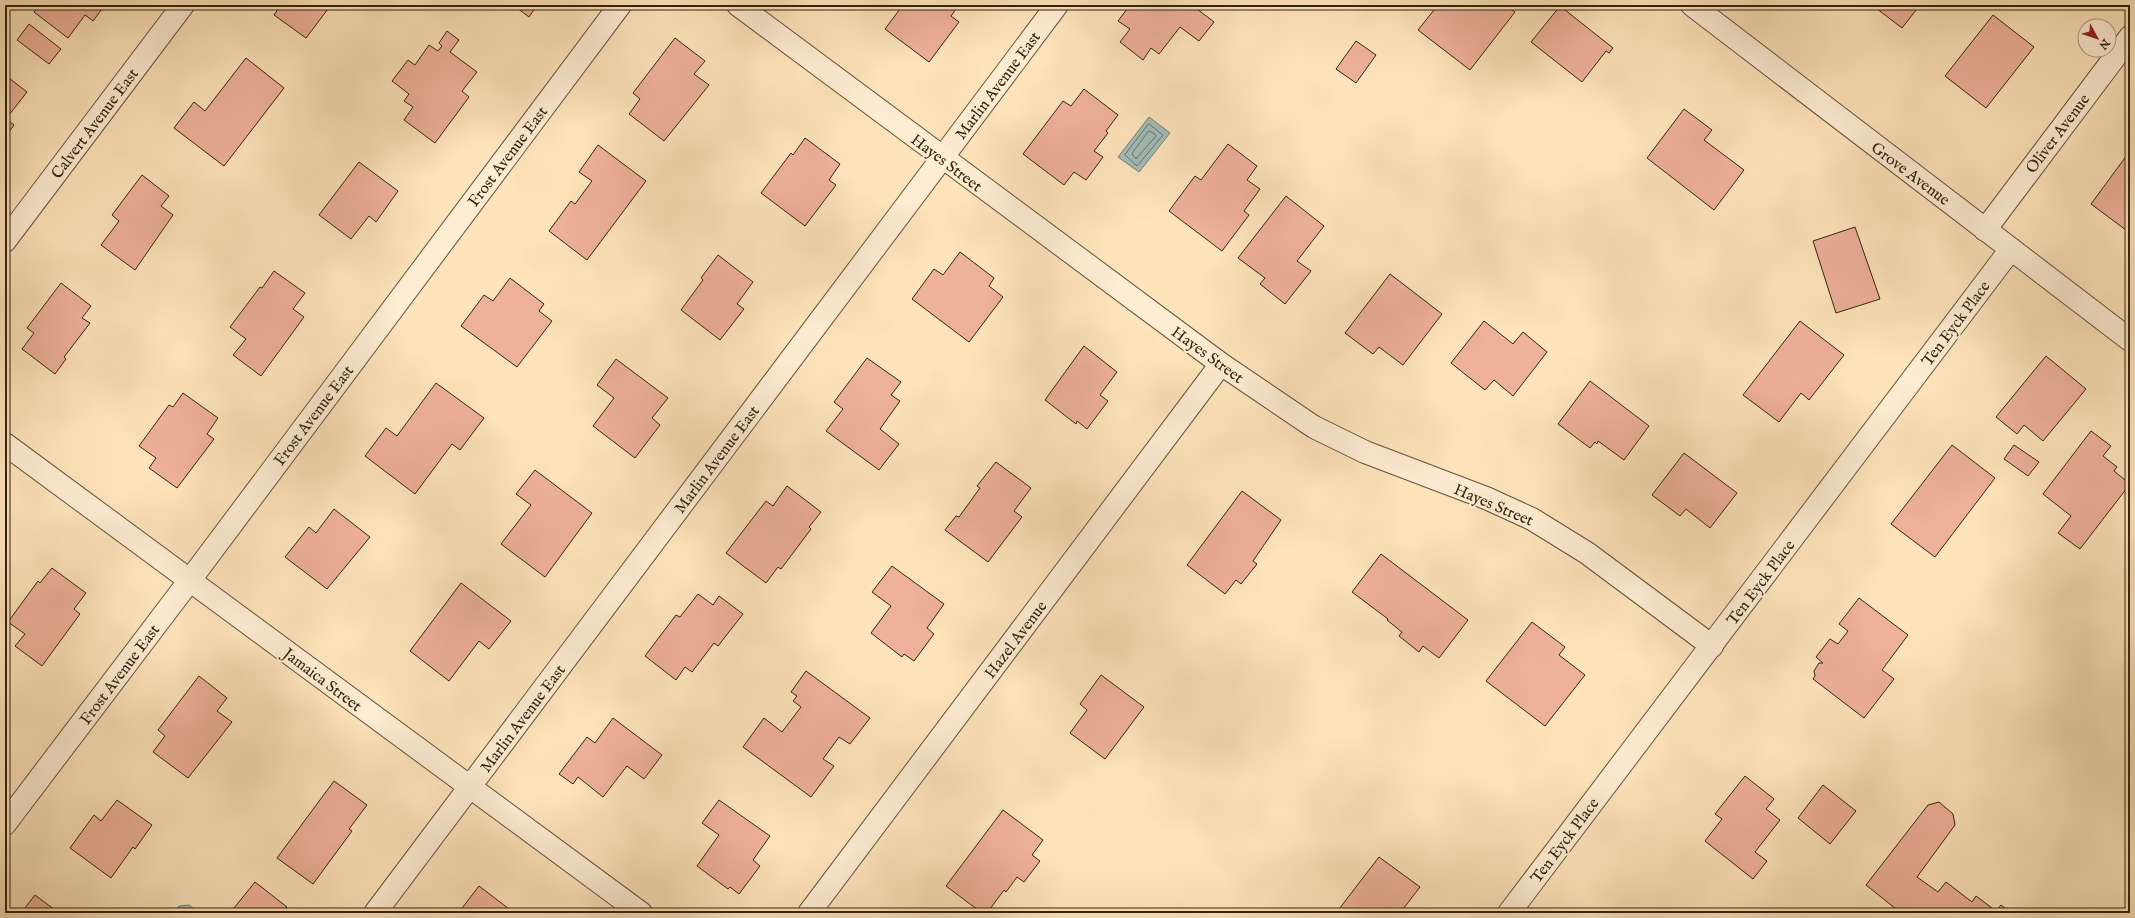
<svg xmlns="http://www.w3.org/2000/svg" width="2135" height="918" font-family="'IM FELL English',serif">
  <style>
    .water { fill: #a2bdb9; stroke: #767f74 }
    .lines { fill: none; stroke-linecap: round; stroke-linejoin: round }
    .shore { stroke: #6b7063; stroke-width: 1 }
    .building { fill: #eeb19a; stroke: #34230d }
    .minor-casing { stroke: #665338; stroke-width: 24 }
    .minor { stroke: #feedd3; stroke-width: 22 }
    .labels { text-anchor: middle; stroke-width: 4; stroke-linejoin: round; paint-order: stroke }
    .street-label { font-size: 16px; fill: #34230d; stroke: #feedd3 }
  </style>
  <rect width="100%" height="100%" fill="#fee3bb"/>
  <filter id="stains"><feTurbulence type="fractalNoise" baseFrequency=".005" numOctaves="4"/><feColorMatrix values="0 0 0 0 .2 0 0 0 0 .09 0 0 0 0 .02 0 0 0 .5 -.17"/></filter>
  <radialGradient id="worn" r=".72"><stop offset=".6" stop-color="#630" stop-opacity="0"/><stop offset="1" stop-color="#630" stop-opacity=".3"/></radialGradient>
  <g class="water">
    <path d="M 1149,117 L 1170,133 L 1139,172 L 1118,157 Z"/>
    <path d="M 189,905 L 200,913 L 174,913 L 179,906 Z"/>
  </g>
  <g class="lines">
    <g class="shore">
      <path d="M 1149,124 L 1163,135 L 1137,166 L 1125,155 Z"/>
      <path d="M 1149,131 L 1155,134 L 1156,136 L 1136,159 L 1132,154 Z"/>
    </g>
  </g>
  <g class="building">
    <path d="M 39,5 L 105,5 L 93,21 L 85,15 L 68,38 L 34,12 Z"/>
    <path d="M 281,5 L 331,5 L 306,38 L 274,15 Z"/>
    <path d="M 513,5 L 537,5 L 529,17 Z"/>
    <path d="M 903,5 L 959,5 L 951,16 L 959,22 L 929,62 L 885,29 Z"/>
    <path d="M 1130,5 L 1200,5 L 1197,9 L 1214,22 L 1199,41 L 1180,27 L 1159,54 L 1151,48 L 1143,60 L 1120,42 L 1130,29 L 1118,21 Z"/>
    <path d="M 1438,5 L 1506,5 L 1515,12 L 1470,70 L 1418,30 Z"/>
    <path d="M 1872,5 L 1920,5 L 1902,28 Z"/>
    <path d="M 1560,6 L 1613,48 L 1609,53 L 1606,51 L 1582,82 L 1531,42 Z"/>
    <path d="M 1993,15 L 2034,47 L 1986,108 L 1945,76 Z"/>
    <path d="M 29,24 L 61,49 L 49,64 L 17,40 Z"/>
    <path d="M 447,31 L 459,40 L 450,52 L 477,72 L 462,91 L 469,97 L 435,143 L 404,120 L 413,107 L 404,101 L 409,94 L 392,81 L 408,60 L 415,65 L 429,45 L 438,51 L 442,46 L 439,43 Z"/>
    <path d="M 675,38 L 705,61 L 694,74 L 709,85 L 664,141 L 629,114 L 640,99 L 633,93 Z"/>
    <path d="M 1356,41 L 1376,55 L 1356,83 L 1336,69 Z"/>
    <path d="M 246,58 L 284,88 L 224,166 L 174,128 L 194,102 L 205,111 Z"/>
    <path d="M 5,75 L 27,92 L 6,119 L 14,125 L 5,137 Z"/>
    <path d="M 1084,89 L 1118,115 L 1106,131 L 1108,133 L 1094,151 L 1103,157 L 1086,180 L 1074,172 L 1064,185 L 1023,154 L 1063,101 L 1071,106 Z"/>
    <path d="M 1684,109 L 1712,130 L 1704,140 L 1744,170 L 1714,210 L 1647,158 Z"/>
    <path d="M 805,138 L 840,164 L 829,180 L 836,185 L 805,226 L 761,193 L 791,153 L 793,155 Z"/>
    <path d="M 1228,144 L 1257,166 L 1247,180 L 1260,189 L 1244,211 L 1249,215 L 1222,251 L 1169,211 L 1195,176 L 1201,180 Z"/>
    <path d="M 598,145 L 646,181 L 587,260 L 549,231 L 571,201 L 575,204 L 592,181 L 579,172 Z"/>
    <path d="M 2130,151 L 2130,233 L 2091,204 Z"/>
    <path d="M 359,162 L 398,191 L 376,222 L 369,216 L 351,239 L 319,215 Z"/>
    <path d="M 142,175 L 169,196 L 161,206 L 173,215 L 135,270 L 101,245 L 119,221 L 112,215 Z"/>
    <path d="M 1286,196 L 1324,226 L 1297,261 L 1311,271 L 1285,304 L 1260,284 L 1265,278 L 1238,258 Z"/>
    <path d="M 1855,227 L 1880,299 L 1836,313 L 1813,241 Z"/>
    <path d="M 960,252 L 994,278 L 989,286 L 1003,297 L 969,342 L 912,299 L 934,269 L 943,275 Z"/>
    <path d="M 718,255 L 753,282 L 737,304 L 744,309 L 720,340 L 681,310 L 703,280 L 701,278 Z"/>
    <path d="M 274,271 L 305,293 L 293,309 L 304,317 L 261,376 L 233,355 L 246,339 L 230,327 L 260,287 L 262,288 Z"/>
    <path d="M 1390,274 L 1442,314 L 1403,365 L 1379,347 L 1373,354 L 1345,333 Z"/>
    <path d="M 510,278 L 544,304 L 539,311 L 552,321 L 517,367 L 461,326 L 484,295 L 493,301 Z"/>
    <path d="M 61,283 L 91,306 L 82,318 L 90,323 L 64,357 L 66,359 L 55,374 L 22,349 L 34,333 L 27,328 Z"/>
    <path d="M 1484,321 L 1513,344 L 1523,332 L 1547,352 L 1513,396 L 1494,380 L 1485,390 L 1451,363 Z"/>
    <path d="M 1800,321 L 1844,355 L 1809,400 L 1801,393 L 1779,422 L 1743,395 Z"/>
    <path d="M 1084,346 L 1117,372 L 1100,395 L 1108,401 L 1087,429 L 1077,421 L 1076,424 L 1045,400 Z"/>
    <path d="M 2046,356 L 2086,389 L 2043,441 L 2024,425 L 2017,434 L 1996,417 Z"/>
    <path d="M 867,358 L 901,382 L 891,395 L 900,401 L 880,429 L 899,444 L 879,470 L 826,431 L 843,409 L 834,402 Z"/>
    <path d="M 616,359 L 668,398 L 652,418 L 660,425 L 635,458 L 593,426 L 614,398 L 597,385 Z"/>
    <path d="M 1590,381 L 1649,426 L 1624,460 L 1598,441 L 1597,444 L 1595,442 L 1590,448 L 1558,424 Z"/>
    <path d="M 436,383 L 484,418 L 460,450 L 452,444 L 415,494 L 365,456 L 386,428 L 397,436 Z"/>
    <path d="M 183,393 L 218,418 L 207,434 L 214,439 L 177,488 L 149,468 L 156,458 L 139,446 L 169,405 L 173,407 Z"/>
    <path d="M 2091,431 L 2111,446 L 2103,456 L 2117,467 L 2114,471 L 2130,484 L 2080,549 L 2058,533 L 2071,516 L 2043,494 Z"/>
    <path d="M 1952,445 L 1995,478 L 1935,557 L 1891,524 Z"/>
    <path d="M 2014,445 L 2039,462 L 2028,476 L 2004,459 Z"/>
    <path d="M 1684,453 L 1737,493 L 1710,528 L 1686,509 L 1680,516 L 1652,495 Z"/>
    <path d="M 996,462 L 1031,488 L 1014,511 L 1022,517 L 988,562 L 945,530 L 956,516 L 959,517 L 980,488 L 977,486 Z"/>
    <path d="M 535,470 L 592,513 L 545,577 L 501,544 L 531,505 L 516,494 Z"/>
    <path d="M 787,486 L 821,512 L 809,527 L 811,529 L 781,569 L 778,567 L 766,583 L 726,553 L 766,501 L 773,506 Z"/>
    <path d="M 1242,491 L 1281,520 L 1253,561 L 1257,564 L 1241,584 L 1236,580 L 1225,594 L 1187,565 Z"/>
    <path d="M 334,509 L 370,537 L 327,589 L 285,557 L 309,527 L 316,533 Z"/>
    <path d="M 1381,554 L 1468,620 L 1439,658 L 1423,646 L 1419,652 L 1399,636 L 1402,632 L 1387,620 L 1388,619 L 1352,592 Z"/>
    <path d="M 892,566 L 944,604 L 927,628 L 934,634 L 914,661 L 904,654 L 902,657 L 871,633 L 891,606 L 872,592 Z"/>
    <path d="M 52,568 L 86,593 L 74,609 L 80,614 L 42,666 L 15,646 L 25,634 L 8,622 L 38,581 L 40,583 Z"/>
    <path d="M 461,583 L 511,621 L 489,649 L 479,641 L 449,681 L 410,651 Z"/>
    <path d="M 698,594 L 713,605 L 719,596 L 743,614 L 718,646 L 714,643 L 692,672 L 685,667 L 676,680 L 645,656 L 676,615 L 680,617 Z"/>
    <path d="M 1859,598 L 1908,635 L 1882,670 L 1894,679 L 1864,718 L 1813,679 L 1815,676 L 1814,671 L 1819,663 L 1823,663 L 1816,657 L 1830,639 L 1838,644 L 1848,631 L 1839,624 Z"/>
    <path d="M 1532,622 L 1565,647 L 1559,655 L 1585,675 L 1545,726 L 1486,681 Z"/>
    <path d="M 806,671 L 870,718 L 850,744 L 839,737 L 823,759 L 834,766 L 811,797 L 743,747 L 764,718 L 782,732 L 801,707 L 793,701 L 797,696 L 791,692 Z"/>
    <path d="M 1101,675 L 1144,707 L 1105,759 L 1070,733 L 1087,710 L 1080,704 Z"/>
    <path d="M 199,676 L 227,698 L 217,711 L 232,722 L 188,778 L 153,752 L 165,736 L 158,730 Z"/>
    <path d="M 613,718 L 662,755 L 644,779 L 627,766 L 603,797 L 578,777 L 573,784 L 559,774 L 587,737 L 595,743 Z"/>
    <path d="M 1745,776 L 1774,799 L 1766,809 L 1780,820 L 1755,852 L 1767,861 L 1753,879 L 1705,841 L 1722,819 L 1715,814 Z"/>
    <path d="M 334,781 L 367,805 L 349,829 L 352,831 L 313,884 L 277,858 Z"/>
    <path d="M 1823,785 L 1856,811 L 1830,844 L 1798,818 Z"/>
    <path d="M 117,800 L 152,825 L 135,849 L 133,847 L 111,878 L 70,848 L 94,815 L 101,821 Z"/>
    <path d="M 719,800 L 770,836 L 753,860 L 760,866 L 739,894 L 730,887 L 728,889 L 697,866 L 719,835 L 702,823 Z"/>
    <path d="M 1939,802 L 1953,814 L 1955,825 L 1917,877 L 1938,892 L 1946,882 L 1972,902 L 1976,896 L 1996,911 L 2001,905 L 2011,913 L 1901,913 L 1866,885 L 1928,805 Z"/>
    <path d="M 1003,810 L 1043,840 L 1032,855 L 1040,861 L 1024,882 L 1017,877 L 1006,892 L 1004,890 L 987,913 L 982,913 L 946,886 Z"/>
    <path d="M 1379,857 L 1420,887 L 1400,913 L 1336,913 Z"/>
    <path d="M 255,882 L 287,907 L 282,913 L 230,913 Z"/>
    <path d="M 479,886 L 513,912 L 513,913 L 456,913 L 458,910 L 459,912 Z"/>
    <path d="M 35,895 L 59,913 L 21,913 Z"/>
    <path d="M 1645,908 L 1651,913 L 1641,913 Z"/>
  </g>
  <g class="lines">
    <g class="minor-casing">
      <g id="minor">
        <path d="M 738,5 L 1221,364 L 1314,427 L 1365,452 L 1486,498 L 1532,519 L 1587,553 L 1712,646"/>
        <path d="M 1692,5 L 2130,340"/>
        <path d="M 1985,230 L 2130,37"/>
        <path d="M 5,241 L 183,5"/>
        <path d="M 5,444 L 641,913"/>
        <path d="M 5,824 L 190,580 L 620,5"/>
        <path d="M 375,913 L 1057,5"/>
        <path d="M 809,913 L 1221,364"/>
        <path d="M 1509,913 L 2011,249"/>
      </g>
    </g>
    <use href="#minor" class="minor"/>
  </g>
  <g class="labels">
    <g class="street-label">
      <text transform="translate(997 85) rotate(-53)" y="6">Marlin Avenue East</text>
      <text transform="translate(94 123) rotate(-53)" y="6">Calvert Avenue East</text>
      <text transform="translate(2057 133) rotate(-53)" y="6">Oliver Avenue</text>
      <text transform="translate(507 156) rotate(-53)" y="6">Frost Avenue East</text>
      <text transform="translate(947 162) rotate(37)" y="6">Hayes Street</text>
      <text transform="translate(1911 173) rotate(37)" y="6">Grove Avenue</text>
      <text transform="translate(1955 323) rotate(-53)" y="6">Ten Eyck Place</text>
      <text transform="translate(1208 354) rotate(36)" y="6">Hayes Street</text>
      <text transform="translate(313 415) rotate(-53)" y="6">Frost Avenue East</text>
      <text transform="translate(716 459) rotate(-53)" y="6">Marlin Avenue East</text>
      <text transform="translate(1494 504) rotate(23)" y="6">Hayes Street</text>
      <text transform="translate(1760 582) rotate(-53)" y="6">Ten Eyck Place</text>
      <text transform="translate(1015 639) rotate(-53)" y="6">Hazel Avenue</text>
      <text transform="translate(119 674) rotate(-53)" y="6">Frost Avenue East</text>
      <text transform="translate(323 679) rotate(37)" y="6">Jamaica Street</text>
      <text transform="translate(522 718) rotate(-53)" y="6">Marlin Avenue East</text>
      <text transform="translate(1564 840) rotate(-53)" y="6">Ten Eyck Place</text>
    </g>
  </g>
  <rect width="2135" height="918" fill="none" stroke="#fee3bb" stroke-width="20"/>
  <rect x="6" y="6" width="2123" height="906" fill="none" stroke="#34230d" stroke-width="2"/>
  <rect x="10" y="10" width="2115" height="898" fill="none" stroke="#34230d"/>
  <g transform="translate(2097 38) rotate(130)"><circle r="19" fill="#feedd3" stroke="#ad9c84"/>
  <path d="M0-3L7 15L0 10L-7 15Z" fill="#8f2418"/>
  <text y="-6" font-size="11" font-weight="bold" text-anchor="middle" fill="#34230d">N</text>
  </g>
  <rect width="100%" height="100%" filter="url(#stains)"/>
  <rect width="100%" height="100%" fill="url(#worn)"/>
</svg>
